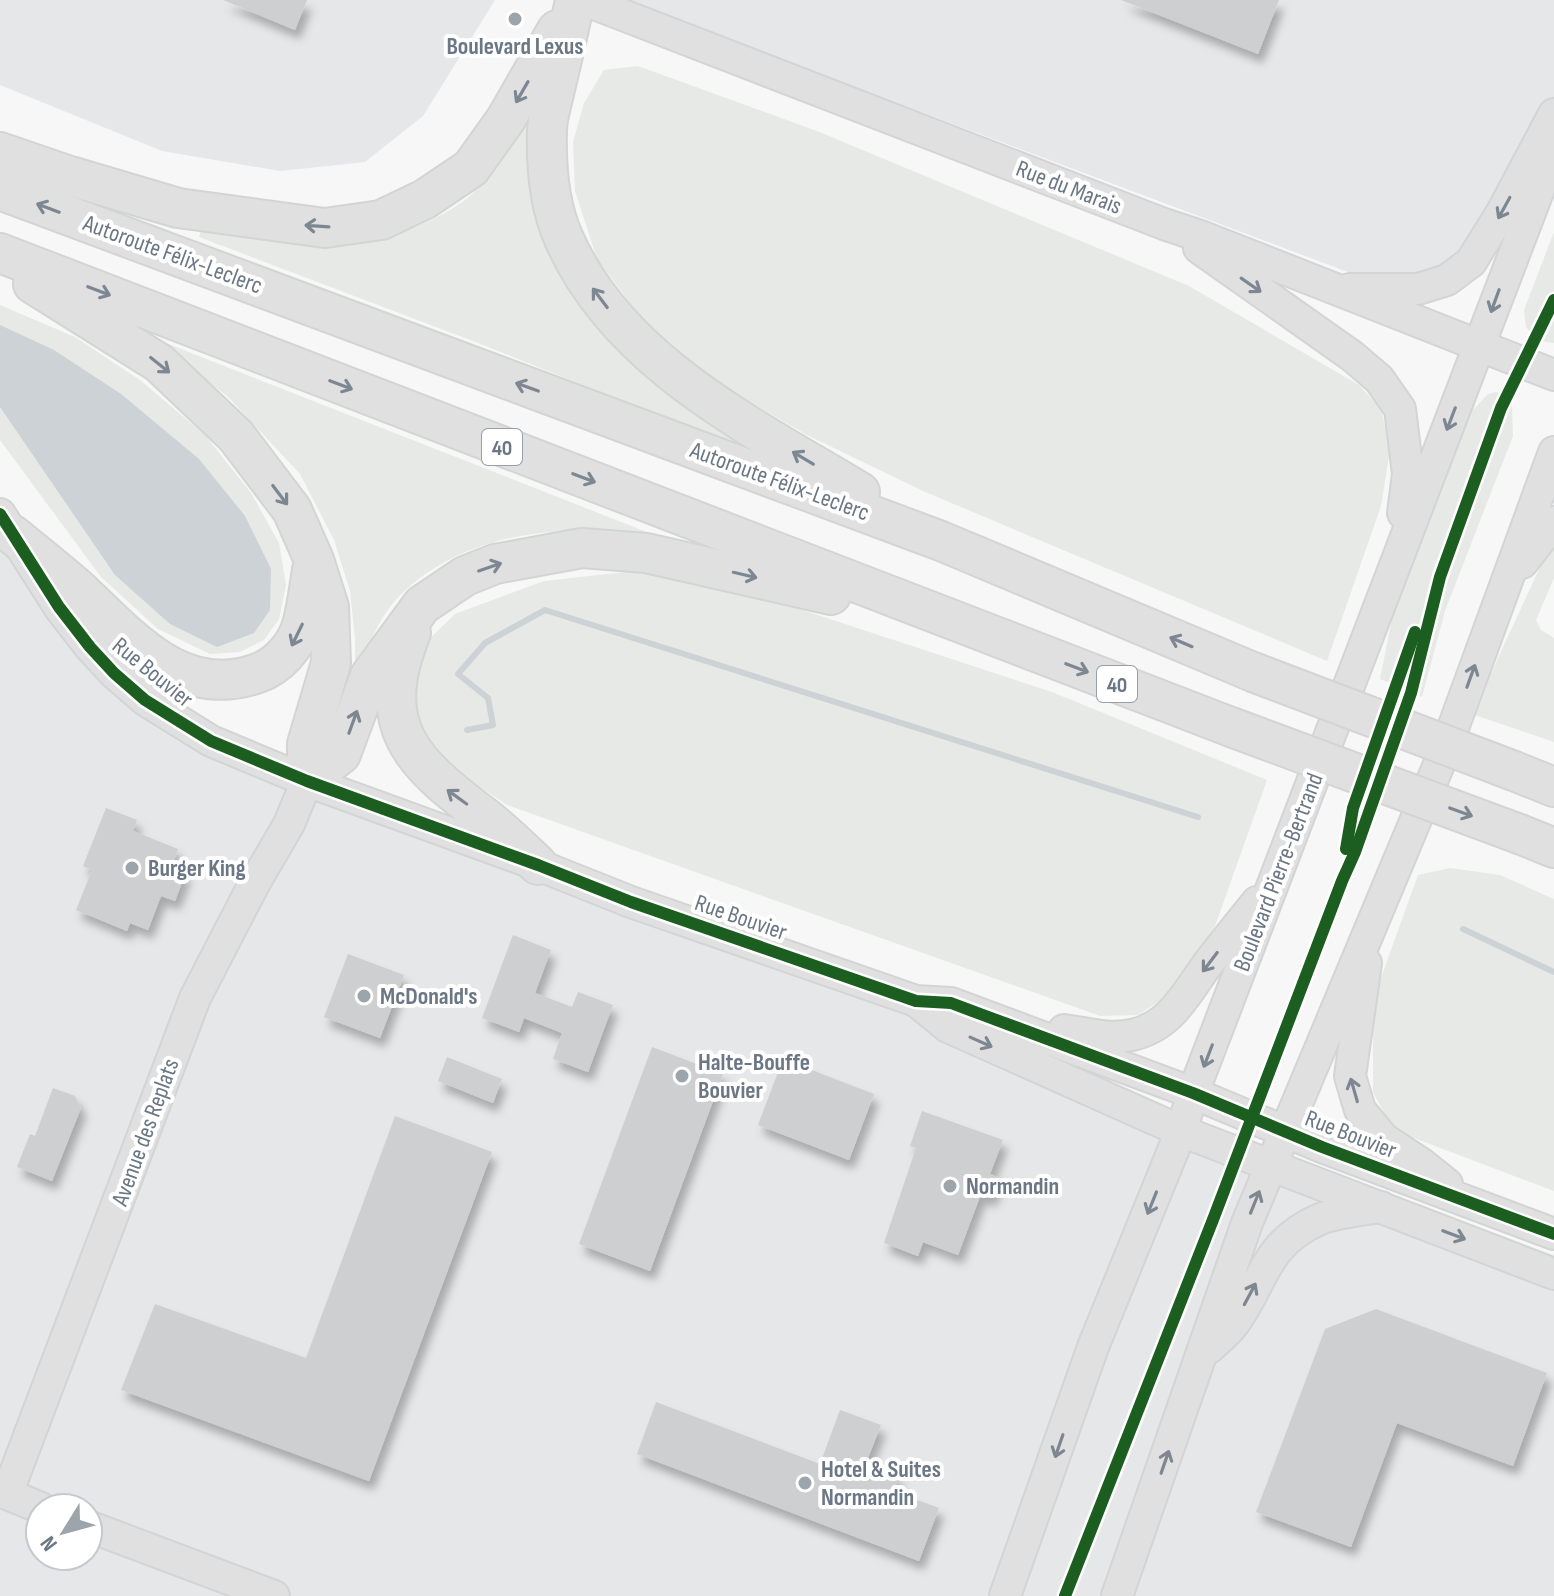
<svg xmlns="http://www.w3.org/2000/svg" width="1554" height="1596" font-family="'Sofia Sans Condensed',sans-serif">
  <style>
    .built { fill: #e6e7e8; fill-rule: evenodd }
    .green { fill: #e6e9e5 }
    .water { fill: #ccd2d5 }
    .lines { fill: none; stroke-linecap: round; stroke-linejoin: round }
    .stream { stroke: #ccd2d5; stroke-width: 6 }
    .building { fill: #cecfd0; filter: url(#shadow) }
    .secondary-casing { stroke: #d3d4d5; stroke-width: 34 }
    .highway-casing { stroke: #d3d4d4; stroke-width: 42 }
    .secondary { stroke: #e0e0e1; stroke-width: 30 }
    .highway { stroke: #e0e0e1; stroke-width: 38 }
    .highway-bridge-casing { stroke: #d3d4d4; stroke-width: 42; stroke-linecap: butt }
    .highway-bridge { stroke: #e0e0e1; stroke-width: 38 }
    .cycleway-casing { stroke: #fff; stroke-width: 17 }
    .cycleway { stroke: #1b5e20; stroke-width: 12 }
    .oneway { stroke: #7d8792 }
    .poi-dot { fill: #9ca4ac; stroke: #fff; stroke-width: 3 }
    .labels { text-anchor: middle; stroke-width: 8; stroke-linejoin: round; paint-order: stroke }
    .shield { fill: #fff; stroke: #97a0a9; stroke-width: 2 }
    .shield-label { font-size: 22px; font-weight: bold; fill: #6b7784 }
    .poi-label { font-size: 24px; font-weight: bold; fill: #6b7784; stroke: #fff; text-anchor: start }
    .street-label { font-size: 24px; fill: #6b7784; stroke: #fff }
  </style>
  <defs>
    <filter id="shadow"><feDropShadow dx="5" dy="9" stdDeviation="4" flood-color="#0004"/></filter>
  </defs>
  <rect width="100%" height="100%" fill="#f7f7f7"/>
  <g class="built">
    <path d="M 0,0 L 495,0 L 423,116 L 365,162 L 280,171 L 162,151 L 0,85 Z"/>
    <path d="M 622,0 L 1554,0 L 1554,97 L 1499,236 L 1396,290 Z"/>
    <path d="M 0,514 L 59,607 L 178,722 L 915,1001 L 1554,1276 L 1554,1596 L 0,1596 ZM 40,1508 L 88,1508 L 88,1556 L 40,1556 Z"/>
  </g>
  <g class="green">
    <path d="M 638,66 L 817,131 L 1189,286 L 1359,385 L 1381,409 L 1390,450 L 1381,506 L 1327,661 L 923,491 L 807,435 L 722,386 L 648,327 L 597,259 L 575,191 L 573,142 L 584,103 L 604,70 Z"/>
    <path d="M 526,106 L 536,111 L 548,234 L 748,438 L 742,449 L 473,341 L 199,237 L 202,228 L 393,235 C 426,223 466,208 487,177 C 502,155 514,129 526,106 Z"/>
    <path d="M 1554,232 L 1554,343 L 1553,343 L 1537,340 L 1526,327 L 1524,310 Z"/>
    <path d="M 0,305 L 75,337 L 140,380 L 205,435 L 251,493 L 279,543 L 286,585 L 279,619 L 264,640 L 240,652 L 210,654 L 158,629 L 101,577 L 0,440 Z"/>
    <path d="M 148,336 L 662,538 C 636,536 609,531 582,531 C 512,530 435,551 389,608 C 375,627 366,653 355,674 L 355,638 L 350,591 L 334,540 L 300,474 L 227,396 Z"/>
    <path d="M 1496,392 L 1507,396 L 1512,407 L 1513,436 L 1445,611 L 1422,697 L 1380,679 L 1393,614 L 1469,414 L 1488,394 Z"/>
    <path d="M 1554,537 L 1554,578 L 1536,620 L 1541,630 L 1554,638 L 1554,742 L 1472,714 Z"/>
    <path d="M 671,567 L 1052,692 L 1267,780 L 1215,926 L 1173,992 L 1138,1015 L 1100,1016 L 507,805 L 453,769 L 424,733 L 414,701 L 414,667 L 425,643 L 455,614 L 544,581 Z"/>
    <path d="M 1450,868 L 1500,875 L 1554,899 L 1554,1191 L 1393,1130 L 1373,1092 L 1373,1000 L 1418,875 Z"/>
  </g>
  <path class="water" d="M 0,325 L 54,350 L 121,394 L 199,459 L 245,516 L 271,569 L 270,610 L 254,633 L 217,647 L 170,624 L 115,575 L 0,407 Z"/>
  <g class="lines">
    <g class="stream">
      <path d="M 467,730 L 493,725 L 488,698 L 458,674 L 485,643 L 545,610 L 1198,817"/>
      <path d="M 1463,929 L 1554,972"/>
    </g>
  </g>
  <g class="building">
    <path d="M 223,0 L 307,0 L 295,30 Z"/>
    <path d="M 1121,0 L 1279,0 L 1258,54 Z"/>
    <path d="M 106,808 L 137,820 L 133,831 L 178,849 L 172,866 L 186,872 L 175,901 L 161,896 L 148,930 L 130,923 L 127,931 L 76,910 L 92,870 L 83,866 Z"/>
    <path d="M 513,935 L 551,950 L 535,993 L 572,1007 L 578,992 L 613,1005 L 588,1072 L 553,1059 L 562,1033 L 524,1018 L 519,1032 L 482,1018 Z"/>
    <path d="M 348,954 L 404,975 L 380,1038 L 324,1017 Z"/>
    <path d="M 652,1047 L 723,1074 L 650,1271 L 579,1244 Z"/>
    <path d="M 447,1057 L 502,1079 L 493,1103 L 438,1081 Z"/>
    <path d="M 783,1059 L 874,1094 L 849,1160 L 758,1125 Z"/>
    <path d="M 53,1088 L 75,1096 L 81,1108 L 52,1181 L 17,1167 L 30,1134 L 35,1136 Z"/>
    <path d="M 922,1111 L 1003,1140 L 990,1174 L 1000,1178 L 991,1198 L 981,1194 L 958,1255 L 923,1242 L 918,1256 L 884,1243 L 916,1148 L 910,1146 Z"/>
    <path d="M 395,1116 L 492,1152 L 369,1481 L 121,1390 L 155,1304 L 306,1358 Z"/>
    <path d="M 1376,1309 L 1547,1373 L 1513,1466 L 1397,1423 L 1351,1547 L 1256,1512 L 1325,1329 Z"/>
    <path d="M 656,1402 L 820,1464 L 840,1410 L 881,1425 L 866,1463 L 899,1476 L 893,1491 L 939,1508 L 919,1561 L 637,1454 Z"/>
  </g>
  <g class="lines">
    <g class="secondary-casing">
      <g id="secondary">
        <path d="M 584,0 L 1164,224 L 1203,237 L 1554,375"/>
        <path d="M 1199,248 L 1352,356 L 1379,379 L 1400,409 L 1408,474 L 1403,513"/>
        <path d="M 1350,289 L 1418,289 L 1447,280 L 1471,262 L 1502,212 L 1554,114"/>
        <path d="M 0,514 L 59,607 L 90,647 L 114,673 L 145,700 L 211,741 L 307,781 L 538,865 L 631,902 L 916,1001 L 951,1003 L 983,1015 L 1193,1093 L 1322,1147 L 1554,1234"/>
        <path d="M 1522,563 L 1554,522"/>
        <path d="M 1366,963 L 1350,1076 L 1360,1110 L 1384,1139 L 1422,1164 L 1447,1184"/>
        <path d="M 916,1001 L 948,1027 L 1181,1131 L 1554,1274"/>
        <path d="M 1064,1030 C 1087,1033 1108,1040 1132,1035 C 1171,1026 1185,995 1207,965 C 1223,944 1240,923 1257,902"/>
        <path d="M 1209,1348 C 1218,1340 1229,1331 1235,1322 C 1266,1278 1264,1244 1320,1219 C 1339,1212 1361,1210 1381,1207"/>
        <path d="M 0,1491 L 41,1508"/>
        <path d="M 7,1494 L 195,998 L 254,884 L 289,824 L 307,781"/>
        <path d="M 88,1526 L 274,1596"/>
        <path d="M 1005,1596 L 1093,1347 L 1181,1131 L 1193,1093 L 1554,150"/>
        <path d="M 1117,1596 L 1247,1223 L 1445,750 L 1554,452"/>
      </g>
    </g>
    <g class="highway-casing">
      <g id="highway">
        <path d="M 575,0 C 569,30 562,60 555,89 C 552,103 547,117 547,131 C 546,166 549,206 564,239 C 619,363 751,426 860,492"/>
        <path d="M 0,152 L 70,176 L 178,208 L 325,228 L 381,220 L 425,199 L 471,168 L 506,119 L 557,30"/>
        <path d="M 0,190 L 941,541 L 1253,672"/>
        <path d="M 0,253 L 1231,727"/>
        <path d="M 33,284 L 159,363 L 236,436 L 292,510 L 314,560 L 329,607 L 331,663 L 307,744 L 307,781"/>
        <path d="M 13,535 C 34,552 55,569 75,586 C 127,633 179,702 258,673 C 278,666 296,646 302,625 C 307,608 309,588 312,570"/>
        <path d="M 411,633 C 373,727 412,762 482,815 C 502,830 520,848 538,865"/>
        <path d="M 1514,771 L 1554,787"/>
        <path d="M 307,781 L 341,754 L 370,676 L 422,605 L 465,576 L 495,564 L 582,548 L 646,553 L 831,595"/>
        <path d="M 1522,835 L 1554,848"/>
      </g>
    </g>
    <use href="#secondary" class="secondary"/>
    <use href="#highway" class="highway"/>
    <g class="highway-bridge-casing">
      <g id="highway-bridge">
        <path d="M 1253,672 L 1514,771"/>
        <path d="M 1231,727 L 1522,835"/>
      </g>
    </g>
    <use href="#highway-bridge" class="highway-bridge"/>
    <g class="cycleway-casing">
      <g id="cycleway">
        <path d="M 0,514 L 59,607 L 90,647 L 114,673 L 145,700 L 211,741 L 307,781 L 538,865 L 631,902 L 916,1001 L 951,1003 L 983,1015 L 1193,1093 L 1322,1147 L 1554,1234"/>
        <path d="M 1346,849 L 1353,808 L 1415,632"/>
        <path d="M 1065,1596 L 1214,1217 L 1342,881 L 1355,852 L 1411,693 L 1440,577 L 1501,408 L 1554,300"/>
      </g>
    </g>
    <use href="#cycleway" class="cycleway"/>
  </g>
  <defs><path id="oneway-shaft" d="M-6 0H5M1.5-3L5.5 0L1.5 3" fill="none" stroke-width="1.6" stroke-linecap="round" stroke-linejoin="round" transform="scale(2)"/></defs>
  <g class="oneway">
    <use href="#oneway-shaft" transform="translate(522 92) rotate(120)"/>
    <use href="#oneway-shaft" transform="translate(48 208) rotate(-159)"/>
    <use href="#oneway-shaft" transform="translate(1504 208) rotate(119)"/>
    <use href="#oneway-shaft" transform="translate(317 226) rotate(-176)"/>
    <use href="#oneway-shaft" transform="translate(1251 285) rotate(35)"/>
    <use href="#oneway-shaft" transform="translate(99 291) rotate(21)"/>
    <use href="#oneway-shaft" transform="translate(600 298) rotate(-127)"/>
    <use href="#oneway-shaft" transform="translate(1495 301) rotate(110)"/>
    <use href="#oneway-shaft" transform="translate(160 365) rotate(39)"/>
    <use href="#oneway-shaft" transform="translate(341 385) rotate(21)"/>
    <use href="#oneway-shaft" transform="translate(527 387) rotate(-160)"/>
    <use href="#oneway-shaft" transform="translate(1451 419) rotate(111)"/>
    <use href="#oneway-shaft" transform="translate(803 458) rotate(-149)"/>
    <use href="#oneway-shaft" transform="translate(584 478) rotate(21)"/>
    <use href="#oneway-shaft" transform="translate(280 495) rotate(53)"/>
    <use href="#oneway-shaft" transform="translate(490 567) rotate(-19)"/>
    <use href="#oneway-shaft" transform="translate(745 575) rotate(13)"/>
    <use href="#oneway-shaft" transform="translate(297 635) rotate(116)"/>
    <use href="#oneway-shaft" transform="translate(1181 642) rotate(-157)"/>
    <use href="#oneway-shaft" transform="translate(1077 668) rotate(21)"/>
    <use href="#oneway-shaft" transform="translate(1471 676) rotate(-70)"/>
    <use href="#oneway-shaft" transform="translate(353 722) rotate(-70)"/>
    <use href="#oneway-shaft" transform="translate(457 797) rotate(-144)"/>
    <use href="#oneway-shaft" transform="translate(1461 812) rotate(20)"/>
    <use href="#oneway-shaft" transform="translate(1210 962) rotate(127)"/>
    <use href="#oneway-shaft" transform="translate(981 1042) rotate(24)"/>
    <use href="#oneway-shaft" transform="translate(1208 1056) rotate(111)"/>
    <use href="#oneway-shaft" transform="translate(1354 1090) rotate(-106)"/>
    <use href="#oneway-shaft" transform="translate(1255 1202) rotate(-68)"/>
    <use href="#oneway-shaft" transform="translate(1152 1203) rotate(112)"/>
    <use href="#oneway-shaft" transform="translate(1454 1235) rotate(21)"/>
    <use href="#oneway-shaft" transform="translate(1250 1294) rotate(-62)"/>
    <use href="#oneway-shaft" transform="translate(1059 1446) rotate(109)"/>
    <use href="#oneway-shaft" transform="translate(1165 1462) rotate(-71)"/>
  </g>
  <g class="poi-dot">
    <circle cx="515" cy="19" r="8"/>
    <circle cx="132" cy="868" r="8"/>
    <circle cx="364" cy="996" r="8"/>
    <circle cx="682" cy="1076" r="8"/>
    <circle cx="950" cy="1186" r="8"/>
    <circle cx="805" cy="1483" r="8"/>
  </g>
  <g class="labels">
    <g class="shield">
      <rect x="482" y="429" width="40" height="36" rx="6"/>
      <rect x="1097" y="666" width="40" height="36" rx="6"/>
    </g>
    <g class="shield-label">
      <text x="502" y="455">40</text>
      <text x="1117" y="692">40</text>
    </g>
    <g class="poi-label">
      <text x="515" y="54" text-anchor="middle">Boulevard Lexus</text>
      <text x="148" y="876">Burger King</text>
      <text x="380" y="1004">McDonald's</text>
      <text x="698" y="1070">Halte-Bouffe<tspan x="698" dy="28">Bouvier</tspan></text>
      <text x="966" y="1194">Normandin</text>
      <text x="821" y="1477">Hotel &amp; Suites<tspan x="821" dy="28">Normandin</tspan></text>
    </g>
    <g class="street-label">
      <text transform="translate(1069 187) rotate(21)" y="8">Rue du Marais</text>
      <text transform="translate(173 254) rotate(20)" y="8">Autoroute Félix-Leclerc</text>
      <text transform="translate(780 481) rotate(20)" y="8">Autoroute Félix-Leclerc</text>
      <text transform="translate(153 672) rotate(39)" y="8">Rue Bouvier</text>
      <text transform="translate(1278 872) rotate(-69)" y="8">Boulevard Pierre-Bertrand</text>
      <text transform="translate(741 917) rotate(19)" y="8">Rue Bouvier</text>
      <text transform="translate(145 1132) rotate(-70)" y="8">Avenue des Replats</text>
      <text transform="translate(1351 1134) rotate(21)" y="8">Rue Bouvier</text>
    </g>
  </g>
  <g transform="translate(64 1532) rotate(233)"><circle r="38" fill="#ffffff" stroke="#c4c9ce" stroke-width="2"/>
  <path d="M0-6L14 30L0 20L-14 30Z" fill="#9ca4ac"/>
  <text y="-12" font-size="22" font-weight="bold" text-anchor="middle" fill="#6b7784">N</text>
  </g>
</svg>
